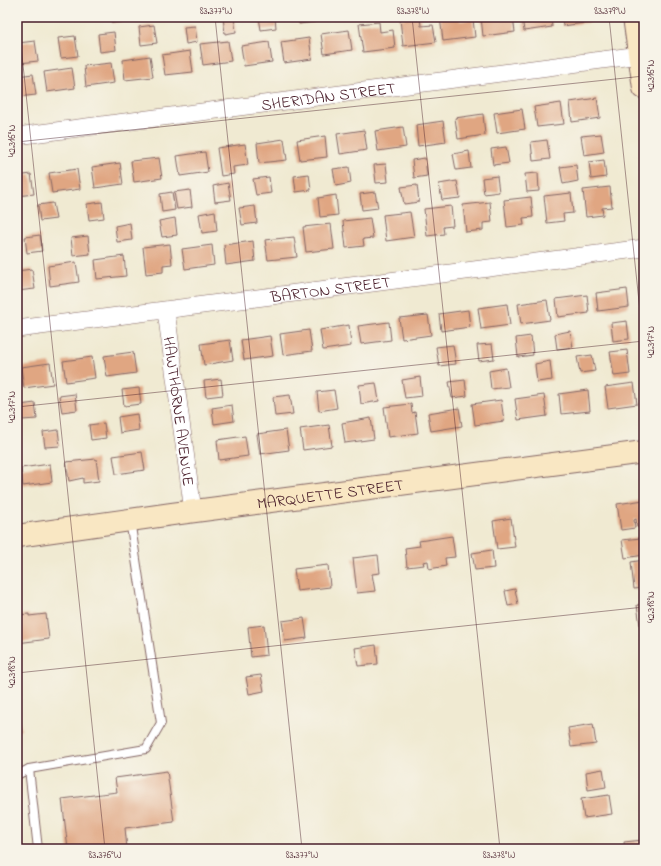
<svg xmlns="http://www.w3.org/2000/svg" width="661" height="866" font-family="'Indie Flower',sans-serif">
  <style>
    .building { fill: #e0a682 }
    .lines { fill: none; stroke-linecap: round; stroke-linejoin: round }
    .lane-casing { stroke: #846665; stroke-width: 10 }
    .street-casing { stroke: #846665; stroke-width: 18 }
    .secondary-casing { stroke: #846665; stroke-width: 24 }
    .lane { stroke: #fff; stroke-width: 8 }
    .street { stroke: #fff; stroke-width: 17 }
    .secondary { stroke: #f9e7c3; stroke-width: 22 }
    .ticks { fill: none; stroke: #4a1f2b; stroke-width: 1; stroke-opacity: 0.45 }
    .labels { text-anchor: middle; stroke-width: 3; stroke-linejoin: round; paint-order: stroke }
    .street-label { font-size: 16px; fill: #4a1f2b; stroke: #f7f3e8 }
    .neatline { fill: none; stroke: #4a1f2b; stroke-width: 1.5 }
    .ticks-label { font-size: 10px; text-anchor: middle; fill: #4a1f2b }
  </style>
  <rect width="100%" height="100%" fill="#f7f3e8"/>
  <filter id="ink" filterUnits="userSpaceOnUse"><feTurbulence type="fractalNoise" baseFrequency=".025" numOctaves="2"/><feDisplacementMap in="SourceGraphic" scale="8" xChannelSelector="R" yChannelSelector="G"/><feConvolveMatrix kernelMatrix="1 2 1 2 8 2 1 2 1" color-interpolation-filters="sRGB"/></filter>
  <filter id="wash" filterUnits="userSpaceOnUse"><feTurbulence type="fractalNoise" baseFrequency=".012" numOctaves="4" result="noise"/><feDisplacementMap in="SourceGraphic" scale="16" xChannelSelector="R" yChannelSelector="G"/><feGaussianBlur stdDeviation="0.9" result="paint"/><feColorMatrix in="noise" values="0 0 0 0 0 0 0 0 0 0 0 0 0 0 0 0 0 1.4 0 .05"/><feComposite in="paint" operator="in"/></filter>
  <g filter="url(#wash)">
    <rect width="100%" height="100%" fill="#f0ead2"/>
    <g id="blocks">
      <g class="building">
        <path d="M 112,17 L 134,17 L 134,20 L 112,23 Z"/>
        <path d="M 223,17 L 234,17 L 236,32 L 225,34 Z"/>
        <path d="M 259,17 L 275,17 L 276,28 L 261,30 Z"/>
        <path d="M 298,17 L 314,17 L 315,22 L 299,24 Z"/>
        <path d="M 413,17 L 420,17 L 421,26 L 433,25 L 436,42 L 403,46 L 400,19 Z"/>
        <path d="M 440,17 L 460,17 L 460,21 L 473,19 L 475,37 L 443,41 Z"/>
        <path d="M 481,17 L 513,17 L 515,32 L 483,36 Z"/>
        <path d="M 522,17 L 551,17 L 552,27 L 524,31 Z"/>
        <path d="M 562,17 L 590,17 L 591,22 L 563,26 Z"/>
        <path d="M 379,22 L 380,32 L 393,30 L 395,48 L 363,52 L 359,24 Z"/>
        <path d="M 154,25 L 157,43 L 141,45 L 139,27 Z"/>
        <path d="M 195,26 L 197,42 L 186,44 L 184,27 Z"/>
        <path d="M 349,30 L 352,50 L 324,54 L 321,34 Z"/>
        <path d="M 114,32 L 116,50 L 100,52 L 98,34 Z"/>
        <path d="M 75,36 L 78,56 L 61,58 L 58,38 Z"/>
        <path d="M 309,38 L 312,59 L 284,63 L 281,42 Z"/>
        <path d="M 35,41 L 38,61 L 20,63 L 18,43 Z"/>
        <path d="M 228,41 L 231,61 L 203,65 L 200,44 Z"/>
        <path d="M 269,42 L 272,62 L 244,66 L 241,46 Z"/>
        <path d="M 190,51 L 193,72 L 165,75 L 162,55 Z"/>
        <path d="M 150,56 L 153,77 L 125,80 L 123,60 Z"/>
        <path d="M 111,63 L 114,83 L 86,87 L 84,66 Z"/>
        <path d="M 72,68 L 75,88 L 47,92 L 44,72 Z"/>
        <path d="M 33,74 L 36,95 L 17,97 L 17,76 Z"/>
        <path d="M 597,98 L 600,118 L 572,122 L 570,102 Z"/>
        <path d="M 561,103 L 564,124 L 537,127 L 534,107 Z"/>
        <path d="M 522,109 L 525,129 L 497,133 L 494,113 Z"/>
        <path d="M 483,114 L 485,135 L 458,139 L 455,118 Z"/>
        <path d="M 443,121 L 446,142 L 418,146 L 416,125 Z"/>
        <path d="M 403,127 L 406,147 L 378,151 L 375,131 Z"/>
        <path d="M 364,130 L 367,150 L 340,154 L 337,134 Z"/>
        <path d="M 601,134 L 604,152 L 584,155 L 581,136 Z"/>
        <path d="M 325,136 L 327,157 L 300,160 L 297,140 Z"/>
        <path d="M 284,139 L 287,160 L 259,163 L 257,143 Z"/>
        <path d="M 547,140 L 550,159 L 533,161 L 531,142 Z"/>
        <path d="M 245,144 L 248,165 L 233,167 L 234,174 L 221,176 L 217,148 Z"/>
        <path d="M 506,147 L 509,163 L 493,165 L 491,149 Z"/>
        <path d="M 469,151 L 471,168 L 456,170 L 453,154 Z"/>
        <path d="M 205,152 L 208,172 L 180,176 L 177,156 Z"/>
        <path d="M 159,158 L 162,178 L 134,182 L 131,161 Z"/>
        <path d="M 425,158 L 427,176 L 414,178 L 412,160 Z"/>
        <path d="M 604,160 L 606,177 L 591,179 L 589,162 Z"/>
        <path d="M 120,163 L 123,184 L 95,188 L 92,167 Z"/>
        <path d="M 386,164 L 388,182 L 376,183 L 374,165 Z"/>
        <path d="M 576,165 L 578,181 L 563,184 L 560,167 Z"/>
        <path d="M 349,167 L 351,183 L 336,186 L 333,169 Z"/>
        <path d="M 77,169 L 80,189 L 52,193 L 49,173 Z"/>
        <path d="M 538,173 L 539,191 L 527,192 L 525,174 Z"/>
        <path d="M 31,174 L 34,194 L 17,196 L 17,176 Z"/>
        <path d="M 309,174 L 311,190 L 296,192 L 294,176 Z"/>
        <path d="M 497,176 L 499,192 L 484,194 L 482,178 Z"/>
        <path d="M 269,177 L 271,193 L 256,195 L 253,179 Z"/>
        <path d="M 457,181 L 460,198 L 442,200 L 439,184 Z"/>
        <path d="M 228,183 L 231,200 L 215,202 L 213,186 Z"/>
        <path d="M 417,185 L 419,202 L 404,204 L 401,187 Z"/>
        <path d="M 610,187 L 612,207 L 602,208 L 603,215 L 586,217 L 583,190 Z"/>
        <path d="M 190,190 L 192,207 L 177,209 L 174,192 Z"/>
        <path d="M 172,192 L 175,210 L 162,212 L 160,194 Z"/>
        <path d="M 375,192 L 378,208 L 362,210 L 360,194 Z"/>
        <path d="M 571,193 L 573,213 L 563,214 L 564,221 L 547,223 L 544,196 Z"/>
        <path d="M 336,195 L 338,215 L 320,217 L 318,198 Z"/>
        <path d="M 531,197 L 533,217 L 523,218 L 524,225 L 507,227 L 504,200 Z"/>
        <path d="M 102,202 L 104,218 L 89,220 L 87,204 Z"/>
        <path d="M 490,202 L 492,222 L 483,223 L 483,230 L 466,232 L 463,205 Z"/>
        <path d="M 53,203 L 56,219 L 40,221 L 38,205 Z"/>
        <path d="M 255,206 L 257,223 L 242,225 L 239,208 Z"/>
        <path d="M 451,206 L 453,226 L 443,227 L 444,234 L 427,236 L 424,209 Z"/>
        <path d="M 215,211 L 217,231 L 202,233 L 199,214 Z"/>
        <path d="M 410,212 L 414,237 L 386,241 L 383,215 Z"/>
        <path d="M 175,218 L 177,235 L 162,237 L 159,221 Z"/>
        <path d="M 370,218 L 373,238 L 363,239 L 364,246 L 346,248 L 343,221 Z"/>
        <path d="M 130,223 L 132,240 L 117,242 L 115,226 Z"/>
        <path d="M 331,224 L 334,249 L 306,252 L 303,227 Z"/>
        <path d="M 40,235 L 42,251 L 27,253 L 25,237 Z"/>
        <path d="M 88,236 L 90,254 L 73,256 L 71,238 Z"/>
        <path d="M 294,237 L 297,257 L 268,260 L 265,240 Z"/>
        <path d="M 253,241 L 255,261 L 226,265 L 224,245 Z"/>
        <path d="M 170,244 L 172,264 L 163,265 L 163,272 L 146,274 L 143,247 Z"/>
        <path d="M 212,245 L 214,265 L 185,269 L 182,249 Z"/>
        <path d="M 124,256 L 126,276 L 97,279 L 95,260 Z"/>
        <path d="M 76,262 L 79,282 L 50,286 L 48,266 Z"/>
        <path d="M 32,269 L 35,289 L 17,291 L 17,271 Z"/>
        <path d="M 627,289 L 629,307 L 598,311 L 596,293 Z"/>
        <path d="M 587,295 L 589,313 L 558,317 L 556,299 Z"/>
        <path d="M 547,300 L 550,320 L 521,324 L 518,304 Z"/>
        <path d="M 507,304 L 510,325 L 481,329 L 478,308 Z"/>
        <path d="M 468,310 L 470,327 L 441,331 L 439,314 Z"/>
        <path d="M 428,315 L 431,335 L 402,339 L 399,318 Z"/>
        <path d="M 627,321 L 629,339 L 613,341 L 611,323 Z"/>
        <path d="M 389,322 L 391,340 L 361,344 L 358,326 Z"/>
        <path d="M 349,325 L 351,346 L 323,350 L 320,330 Z"/>
        <path d="M 309,330 L 312,351 L 283,355 L 280,334 Z"/>
        <path d="M 570,331 L 573,347 L 557,349 L 555,334 Z"/>
        <path d="M 270,336 L 273,356 L 244,360 L 241,340 Z"/>
        <path d="M 531,336 L 533,355 L 518,357 L 516,338 Z"/>
        <path d="M 230,340 L 233,360 L 204,365 L 201,344 Z"/>
        <path d="M 492,344 L 494,359 L 479,361 L 477,345 Z"/>
        <path d="M 453,345 L 456,364 L 439,366 L 436,347 Z"/>
        <path d="M 627,350 L 630,374 L 614,376 L 610,352 Z"/>
        <path d="M 133,352 L 136,373 L 107,377 L 104,356 Z"/>
        <path d="M 592,355 L 595,371 L 580,373 L 577,357 Z"/>
        <path d="M 92,357 L 95,378 L 66,382 L 63,361 Z"/>
        <path d="M 550,361 L 552,380 L 537,382 L 535,364 Z"/>
        <path d="M 50,363 L 53,384 L 24,388 L 21,367 Z"/>
        <path d="M 506,368 L 509,387 L 491,389 L 489,371 Z"/>
        <path d="M 420,377 L 422,396 L 405,398 L 402,380 Z"/>
        <path d="M 221,379 L 223,395 L 206,397 L 204,381 Z"/>
        <path d="M 465,380 L 467,396 L 452,398 L 449,382 Z"/>
        <path d="M 376,383 L 379,401 L 361,404 L 359,385 Z"/>
        <path d="M 634,383 L 637,404 L 608,408 L 605,387 Z"/>
        <path d="M 139,388 L 141,404 L 124,406 L 122,390 Z"/>
        <path d="M 334,390 L 337,408 L 319,411 L 317,392 Z"/>
        <path d="M 588,390 L 590,411 L 561,414 L 559,394 Z"/>
        <path d="M 75,394 L 77,410 L 62,412 L 59,396 Z"/>
        <path d="M 290,395 L 293,414 L 275,416 L 273,397 Z"/>
        <path d="M 544,395 L 547,416 L 518,420 L 515,399 Z"/>
        <path d="M 501,400 L 504,421 L 475,425 L 472,404 Z"/>
        <path d="M 35,403 L 37,419 L 22,420 L 20,405 Z"/>
        <path d="M 411,404 L 412,413 L 415,412 L 418,433 L 388,437 L 384,407 Z"/>
        <path d="M 232,405 L 234,421 L 214,424 L 212,408 Z"/>
        <path d="M 459,408 L 462,426 L 431,431 L 428,413 Z"/>
        <path d="M 137,414 L 139,430 L 120,433 L 118,417 Z"/>
        <path d="M 371,418 L 374,439 L 345,443 L 342,423 Z"/>
        <path d="M 104,423 L 106,438 L 91,440 L 89,425 Z"/>
        <path d="M 329,425 L 332,446 L 303,450 L 300,429 Z"/>
        <path d="M 58,430 L 60,446 L 45,447 L 43,432 Z"/>
        <path d="M 286,430 L 289,450 L 260,454 L 257,434 Z"/>
        <path d="M 245,436 L 248,456 L 219,460 L 217,440 Z"/>
        <path d="M 142,452 L 145,470 L 116,474 L 113,456 Z"/>
        <path d="M 96,459 L 99,481 L 83,483 L 83,478 L 69,481 L 66,462 Z"/>
        <path d="M 50,464 L 52,482 L 23,486 L 21,468 Z"/>
        <path d="M 644,500 L 644,527 L 637,527 L 636,519 L 634,520 L 635,528 L 621,530 L 617,504 Z"/>
        <path d="M 511,518 L 515,547 L 497,549 L 493,521 Z"/>
        <path d="M 452,536 L 455,557 L 445,558 L 446,566 L 429,569 L 428,561 L 423,562 L 424,565 L 407,567 L 405,548 L 420,546 L 419,541 Z"/>
        <path d="M 641,538 L 644,555 L 625,558 L 622,540 Z"/>
        <path d="M 492,550 L 494,568 L 475,570 L 472,553 Z"/>
        <path d="M 378,555 L 380,573 L 372,574 L 375,591 L 357,593 L 353,558 Z"/>
        <path d="M 644,560 L 644,588 L 634,589 L 631,562 Z"/>
        <path d="M 328,565 L 330,587 L 297,591 L 294,569 Z"/>
        <path d="M 515,589 L 518,604 L 508,606 L 505,591 Z"/>
        <path d="M 644,604 L 644,632 L 641,632 L 637,605 Z"/>
        <path d="M 29,614 L 29,616 L 46,614 L 49,639 L 17,643 L 17,615 Z"/>
        <path d="M 304,618 L 307,638 L 285,641 L 282,621 Z"/>
        <path d="M 264,625 L 267,655 L 251,657 L 248,627 Z"/>
        <path d="M 376,645 L 378,664 L 358,666 L 355,648 Z"/>
        <path d="M 261,675 L 264,691 L 249,694 L 246,677 Z"/>
        <path d="M 17,709 L 21,730 L 17,731 Z"/>
        <path d="M 593,724 L 596,744 L 571,747 L 568,728 Z"/>
        <path d="M 603,769 L 606,787 L 588,790 L 586,772 Z"/>
        <path d="M 167,771 L 174,822 L 125,828 L 127,849 L 68,849 L 62,799 L 117,792 L 115,778 Z"/>
        <path d="M 609,795 L 612,814 L 584,818 L 581,799 Z"/>
        <path d="M 643,840 L 644,849 L 625,849 L 624,842 Z"/>
      </g>
    </g>
  </g>
  <g filter="url(#ink)">
    <use href="#blocks" fill-opacity="0" stroke="#846665" stroke-width="1"/>
    <g class="lines">
      <g class="lane-casing">
        <g id="lane">
          <path d="M 29,769 L 38,849"/>
          <path d="M 17,775 L 29,769 L 146,749 L 161,723 L 130,520"/>
        </g>
      </g>
      <g class="street-casing">
        <g id="street">
          <path id="s1" d="M 17,136 L 640,55"/>
          <path id="s2" d="M 166,311 L 193,511"/>
          <path id="s3" d="M 17,329 L 644,248"/>
        </g>
      </g>
      <g class="secondary-casing">
        <g id="secondary">
          <path d="M 634,17 L 644,88"/>
          <path id="s4" d="M 17,536 L 172,514 L 644,452"/>
        </g>
      </g>
      <use href="#lane" class="lane"/>
      <use href="#street" class="street"/>
      <use href="#secondary" class="secondary"/>
    </g>
  </g>
  <path class="ticks" d="M 18,17 L 105,849M 215,17 L 302,849M 412,17 L 500,849M 609,17 L 644,349M 17,142 L 644,76M 17,407 L 644,341M 17,673 L 644,607"/>
  <g class="labels">
    <g class="street-label">
      <text dy="6" stroke="none"><textPath href="#s1" startOffset="314">SHERIDAN STREET</textPath></text>
      <text dy="6" stroke="none"><textPath href="#s3" startOffset="316">BARTON STREET</textPath></text>
      <text dy="6" stroke="none"><textPath href="#s2" startOffset="101">HAWTHORNE AVENUE</textPath></text>
      <text dy="6" stroke="none"><textPath href="#s4" startOffset="316">MARQUETTE STREET</textPath></text>
    </g>
  </g>
  <rect width="661" height="866" fill="none" stroke="#f7f3e8" stroke-width="44"/>
  <rect x="22" y="22" width="617" height="822" class="neatline"/>
  <g class="ticks-label">
    <text x="216" y="14">83.377°W</text>
    <text x="413" y="14">83.378°W</text>
    <text x="610" y="14">83.379°W</text>
    <text transform="translate(650 76) rotate(-90)" y="4">42.316°N</text>
    <text transform="translate(11 141) rotate(-90)" y="4">42.316°N</text>
    <text transform="translate(650 342) rotate(-90)" y="4">42.317°N</text>
    <text transform="translate(11 407) rotate(-90)" y="4">42.317°N</text>
    <text transform="translate(650 607) rotate(-90)" y="4">42.318°N</text>
    <text transform="translate(11 672) rotate(-90)" y="4">42.318°N</text>
    <text x="105" y="858">83.376°W</text>
    <text x="302" y="858">83.377°W</text>
    <text x="499" y="858">83.378°W</text>
  </g>
</svg>
